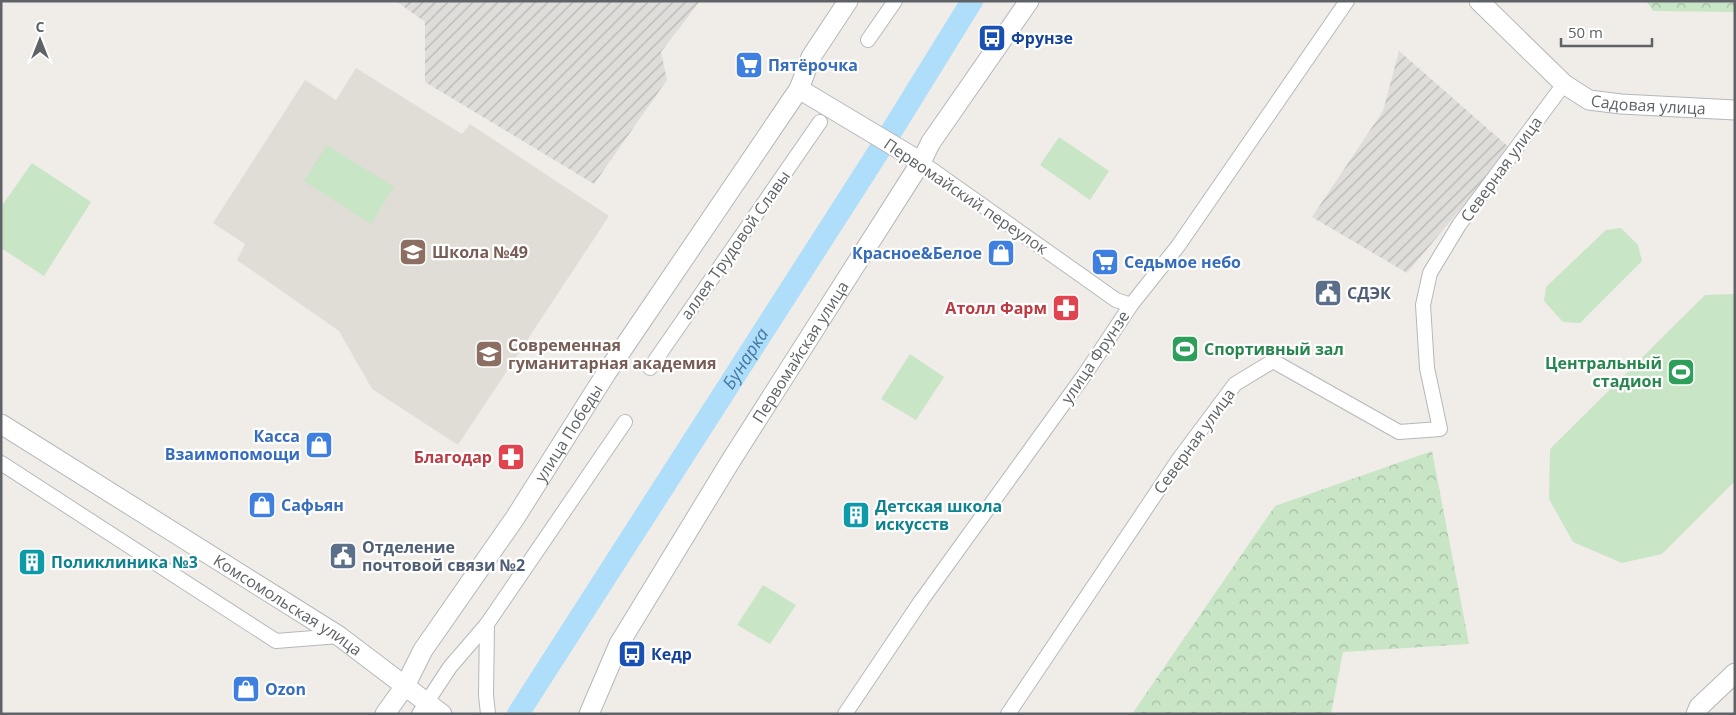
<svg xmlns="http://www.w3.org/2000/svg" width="1736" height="715" font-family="'Open Sans',sans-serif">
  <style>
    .industrial { fill: url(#industrial-furrows) }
    .education { fill: #e0dcd6 }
    .forest { fill: url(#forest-crowns) }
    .park { fill: #c8e5c6 }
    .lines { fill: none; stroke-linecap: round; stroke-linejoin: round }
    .river { stroke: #aedefa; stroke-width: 22 }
    .street-casing { stroke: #b5b8bb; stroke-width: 16 }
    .secondary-casing { stroke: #b4b7bb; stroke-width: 21 }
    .street { stroke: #fff; stroke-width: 14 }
    .secondary { stroke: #fff; stroke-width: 19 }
    .labels { text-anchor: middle; stroke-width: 4.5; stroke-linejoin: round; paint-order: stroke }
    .transit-label { font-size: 16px; font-weight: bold; fill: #164399; stroke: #fff; text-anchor: start }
    .shop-label { font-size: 16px; font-weight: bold; fill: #366cbe; stroke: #fff; text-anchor: start }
    .street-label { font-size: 16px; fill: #5f6367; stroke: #fff }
    .education-label { font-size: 16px; font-weight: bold; fill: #785e54; stroke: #fff; text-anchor: start }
    .service-label { font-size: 16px; font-weight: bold; fill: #4e5e75; stroke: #fff; text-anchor: start }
    .health-label { font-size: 16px; font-weight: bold; fill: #be3a42; stroke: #fff; text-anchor: end }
    .leisure-label { font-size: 16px; font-weight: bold; fill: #27864d; stroke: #fff; text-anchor: start }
    .culture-label { font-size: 16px; font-weight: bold; fill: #0d838f; stroke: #fff; text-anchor: start }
    .water-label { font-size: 18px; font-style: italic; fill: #477aa3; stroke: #fff }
  </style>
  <defs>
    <pattern id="industrial-furrows" width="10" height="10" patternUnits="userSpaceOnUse" patternTransform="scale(1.25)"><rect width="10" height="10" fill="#dfddda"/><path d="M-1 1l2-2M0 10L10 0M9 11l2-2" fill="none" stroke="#b8b7b5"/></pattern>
    <pattern id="forest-crowns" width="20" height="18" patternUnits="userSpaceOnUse" patternTransform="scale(1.25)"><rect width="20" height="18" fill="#c8e5c6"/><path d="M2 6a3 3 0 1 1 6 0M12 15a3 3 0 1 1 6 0" fill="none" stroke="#a6bda5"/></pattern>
  </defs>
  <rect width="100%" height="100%" fill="#f0ede8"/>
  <g class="industrial">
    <path d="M 396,1 L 700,1 L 661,52 L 667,80 L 594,184 L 425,82 L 425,22 Z"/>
    <path d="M 1399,51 L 1511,149 L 1407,273 L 1312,217 L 1383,111 Z"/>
  </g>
  <path class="education" d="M 356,68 L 462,134 L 470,124 L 609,216 L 458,445 L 372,389 L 339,331 L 237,260 L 245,244 L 213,223 L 305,80 L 336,100 Z"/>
  <g class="forest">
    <path d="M 1646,1 L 1735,1 L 1735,12 L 1653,11 Z"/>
    <path d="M 1432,451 L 1469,644 L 1343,652 L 1331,714 L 1132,714 L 1275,506 Z"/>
  </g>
  <g class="park">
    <path d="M 1059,137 L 1109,171 L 1090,200 L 1040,165 Z"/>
    <path d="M 327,145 L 394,187 L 371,224 L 304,181 Z"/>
    <path d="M 32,163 L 91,202 L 44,276 L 1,248 L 1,207 Z"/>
    <path d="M 1621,228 L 1638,245 L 1642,261 L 1580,323 L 1563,322 L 1544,301 L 1546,287 L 1606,230 Z"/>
    <path d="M 1735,294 L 1735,481 L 1662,554 L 1622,563 L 1573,542 L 1549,499 L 1550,449 L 1705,295 Z"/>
    <path d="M 910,354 L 944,377 L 916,420 L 881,399 Z"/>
    <path d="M 763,585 L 796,605 L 770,644 L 737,625 Z"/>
  </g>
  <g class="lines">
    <path class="river" id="s1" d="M 518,714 L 886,140 L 972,1"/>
    <g class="street-casing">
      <g id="street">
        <path d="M 868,40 L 895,1"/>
        <path d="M 921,162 L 1116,300 L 1131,305"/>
        <path d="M 650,368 L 820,122"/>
        <path d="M 1,463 L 276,641 L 339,636"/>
        <path d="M 487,624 L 486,695 L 488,714"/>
        <path d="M 419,714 L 450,667 L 487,624 L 625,422"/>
        <path d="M 845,714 L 921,601 L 1085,374 L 1131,305 L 1178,246 L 1347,1"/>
        <path d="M 1008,714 L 1179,459 L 1235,384 L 1273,361 L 1399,432 L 1440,429 L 1427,368 L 1423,305 L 1430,273 L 1459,225 L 1564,84"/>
      </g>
    </g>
    <g class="secondary-casing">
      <g id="secondary">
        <path id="s2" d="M 1479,1 L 1564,84 L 1589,100 L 1621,104 L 1735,110"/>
        <path d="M 799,89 L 921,162"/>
        <path id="s3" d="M 1,424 L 339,636 L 442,714"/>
        <path id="s4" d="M 385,714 L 405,686 L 423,650 L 515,518 L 607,372 L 799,89 L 811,57 L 848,1"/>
        <path id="s5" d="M 589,714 L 619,644 L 730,462 L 921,162 L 931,142 L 1029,1"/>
        <path d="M 1696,714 L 1699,707 L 1735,673"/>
      </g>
    </g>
    <use href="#street" class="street"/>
    <use href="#secondary" class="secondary"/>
  </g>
  <defs>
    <g id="bus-square" transform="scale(1.4375)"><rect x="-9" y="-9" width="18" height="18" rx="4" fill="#1a4fb4" stroke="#fff"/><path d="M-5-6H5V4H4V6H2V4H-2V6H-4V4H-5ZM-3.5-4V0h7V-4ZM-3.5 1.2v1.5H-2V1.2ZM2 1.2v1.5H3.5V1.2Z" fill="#fff"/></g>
    <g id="supermarket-square" transform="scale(1.4375)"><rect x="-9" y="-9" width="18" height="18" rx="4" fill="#3f7fe0" stroke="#fff"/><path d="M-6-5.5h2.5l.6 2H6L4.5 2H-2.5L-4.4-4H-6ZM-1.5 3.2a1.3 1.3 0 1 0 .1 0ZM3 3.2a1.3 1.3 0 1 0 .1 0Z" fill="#fff"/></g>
    <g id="school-square" transform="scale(1.4375)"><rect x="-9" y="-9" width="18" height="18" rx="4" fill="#8d6e63" stroke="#fff"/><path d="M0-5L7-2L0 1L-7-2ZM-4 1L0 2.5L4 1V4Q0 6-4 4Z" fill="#fff"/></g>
    <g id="shop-square" transform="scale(1.4375)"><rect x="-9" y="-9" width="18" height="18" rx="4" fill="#3f7fe0" stroke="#fff"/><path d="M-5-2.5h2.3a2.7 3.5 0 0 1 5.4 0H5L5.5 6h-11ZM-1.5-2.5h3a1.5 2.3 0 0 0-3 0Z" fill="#fff"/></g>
    <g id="civic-square" transform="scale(1.4375)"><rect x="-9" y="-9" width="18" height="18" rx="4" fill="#5c6f8a" stroke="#fff"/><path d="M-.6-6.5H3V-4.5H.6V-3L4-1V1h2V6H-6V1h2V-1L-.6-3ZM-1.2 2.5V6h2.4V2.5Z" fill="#fff"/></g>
    <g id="pharmacy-square" transform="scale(1.4375)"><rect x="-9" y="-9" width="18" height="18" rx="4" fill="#e0444e" stroke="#fff"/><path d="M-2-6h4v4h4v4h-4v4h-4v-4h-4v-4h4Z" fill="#fff"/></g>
    <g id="stadium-square" transform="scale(1.4375)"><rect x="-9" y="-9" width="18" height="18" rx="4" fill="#2e9e5b" stroke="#fff"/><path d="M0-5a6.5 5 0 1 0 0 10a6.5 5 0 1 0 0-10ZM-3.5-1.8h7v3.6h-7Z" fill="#fff"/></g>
    <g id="university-square" transform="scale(1.4375)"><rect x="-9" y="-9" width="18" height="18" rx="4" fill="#8d6e63" stroke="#fff"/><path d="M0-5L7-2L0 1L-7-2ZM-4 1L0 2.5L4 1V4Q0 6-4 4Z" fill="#fff"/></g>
    <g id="building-square" transform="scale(1.4375)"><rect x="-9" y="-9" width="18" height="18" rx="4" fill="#0f9aa8" stroke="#fff"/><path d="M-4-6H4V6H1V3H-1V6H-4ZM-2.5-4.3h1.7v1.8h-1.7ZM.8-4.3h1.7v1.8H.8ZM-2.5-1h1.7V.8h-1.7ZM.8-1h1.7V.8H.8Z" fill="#fff"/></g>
  </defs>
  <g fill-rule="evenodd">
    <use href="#bus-square" x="992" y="38"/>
    <use href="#supermarket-square" x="749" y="65"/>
    <use href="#school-square" x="413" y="252"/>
    <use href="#shop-square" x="1001" y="253"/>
    <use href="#supermarket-square" x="1105" y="262"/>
    <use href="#civic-square" x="1328" y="293"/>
    <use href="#pharmacy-square" x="1066" y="308"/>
    <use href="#stadium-square" x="1185" y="349"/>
    <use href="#university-square" x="489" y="354"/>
    <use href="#stadium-square" x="1681" y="372"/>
    <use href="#shop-square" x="319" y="445"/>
    <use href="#pharmacy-square" x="511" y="457"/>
    <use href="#shop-square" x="262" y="505"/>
    <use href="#building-square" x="856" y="515"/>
    <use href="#civic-square" x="343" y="556"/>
    <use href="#building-square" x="32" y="562"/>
    <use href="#bus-square" x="632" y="654"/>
    <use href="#shop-square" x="246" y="689"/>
  </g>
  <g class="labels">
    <g class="transit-label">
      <text x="1011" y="44">Фрунзе</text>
      <text x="651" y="660">Кедр</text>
    </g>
    <g class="shop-label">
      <text x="768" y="71">Пятёрочка</text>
      <text x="982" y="259" text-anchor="end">Красное&amp;Белое</text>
      <text x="1124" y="268">Седьмое небо</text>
      <text x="300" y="442" text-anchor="end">Касса<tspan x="300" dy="18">Взаимопомощи</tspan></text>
      <text x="281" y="511">Сафьян</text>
      <text x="265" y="695">Ozon</text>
    </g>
    <g class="street-label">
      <text dy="6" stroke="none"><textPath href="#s2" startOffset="208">Садовая улица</textPath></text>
      <text transform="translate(1501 169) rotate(-54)" y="6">Северная улица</text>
      <text transform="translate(966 196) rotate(34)" y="6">Первомайский переулок</text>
      <text transform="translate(735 245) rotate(-55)" y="6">аллея Трудовой Славы</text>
      <text dy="6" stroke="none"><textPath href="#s5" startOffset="420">Первомайская улица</textPath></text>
      <text transform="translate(1095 357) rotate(-56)" y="6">улица Фрунзе</text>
      <text dy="6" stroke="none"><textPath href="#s4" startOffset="336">улица Победы</textPath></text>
      <text transform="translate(1194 441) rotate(-54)" y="6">Северная улица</text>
      <text dy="6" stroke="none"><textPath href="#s3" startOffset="339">Комсомольская улица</textPath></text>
    </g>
    <g class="education-label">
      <text x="432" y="258">Школа №49</text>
      <text x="508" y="351">Современная<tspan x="508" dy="18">гуманитарная академия</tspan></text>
    </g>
    <g class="service-label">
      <text x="1347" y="299">СДЭК</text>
      <text x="362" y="553">Отделение<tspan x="362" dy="18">почтовой связи №2</tspan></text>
    </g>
    <g class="health-label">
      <text x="1047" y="314">Атолл Фарм</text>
      <text x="492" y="463">Благодар</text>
    </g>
    <g class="leisure-label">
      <text x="1204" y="355">Спортивный зал</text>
      <text x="1662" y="369" text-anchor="end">Центральный<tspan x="1662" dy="18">стадион</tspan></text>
    </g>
    <g class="culture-label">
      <text x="875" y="512">Детская школа<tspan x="875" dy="18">искусств</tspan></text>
      <text x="51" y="568">Поликлиника №3</text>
    </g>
    <g class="water-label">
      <text dy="6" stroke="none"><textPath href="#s1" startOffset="422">Бунарка</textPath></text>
    </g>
  </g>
  <rect width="1736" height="715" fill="none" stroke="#5f6367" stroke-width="5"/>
  <g transform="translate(40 40)" stroke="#ffffff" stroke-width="4" paint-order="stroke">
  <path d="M0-4L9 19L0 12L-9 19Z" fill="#5f6367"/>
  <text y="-8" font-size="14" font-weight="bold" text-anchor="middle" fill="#5f6367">С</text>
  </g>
  <path d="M1561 38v8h91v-8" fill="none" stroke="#5f6367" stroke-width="2.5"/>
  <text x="1568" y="38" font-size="15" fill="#5f6367" stroke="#ffffff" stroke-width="4" paint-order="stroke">50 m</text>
</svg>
